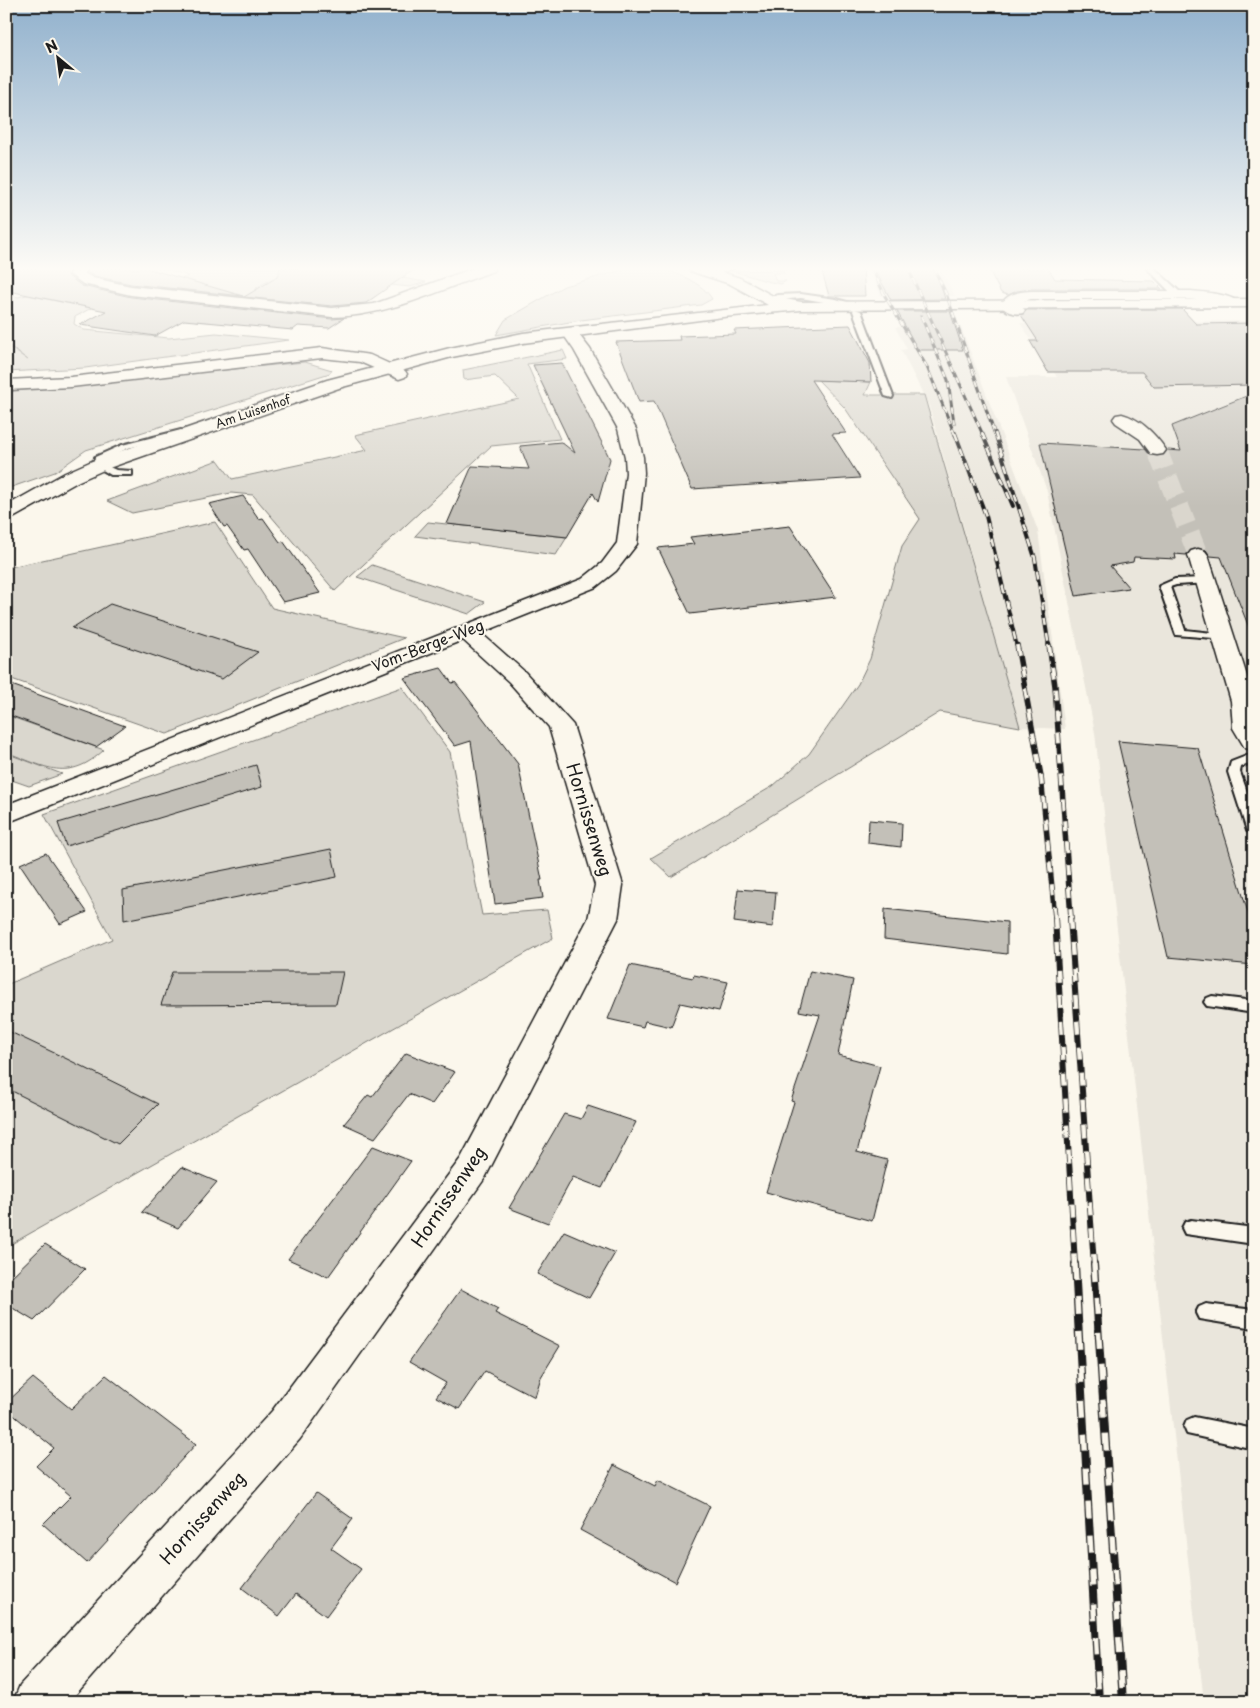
<svg xmlns="http://www.w3.org/2000/svg" width="1260" height="1708" font-family="'Playpen Sans',sans-serif">
  <style>
    .built { fill: #eae6dc }
    .green { fill: #dad7ce; stroke: #7b7a75 }
    .building { fill: #c3c0b8; stroke: #1c1c1c }
    .lines { fill: none; stroke-linecap: round; stroke-linejoin: round }
    .minor-tunnel { stroke: #dad6cd; stroke-width: 20; stroke-dasharray: 20 10; stroke-linecap: butt }
    .service-casing { stroke: #1c1c1c; stroke-width: 4 }
    .minor-casing { stroke: #1c1c1c; stroke-width: 3 }
    .secondary-casing { stroke: #1c1c1c; stroke-width: 3 }
    .service { fill: #fbf7ec; fill-rule: evenodd }
    .minor { fill: #fbf7ec; fill-rule: evenodd }
    .secondary { fill: #fbf7ec; fill-rule: evenodd }
    .rail-far4-casing { stroke: #1c1c1c; stroke-width: 3 }
    .rail-far3-casing { stroke: #1c1c1c; stroke-width: 4 }
    .rail-far2-casing { stroke: #1c1c1c; stroke-width: 5.5 }
    .rail-far1-casing { stroke: #1c1c1c; stroke-width: 6 }
    .rail-casing { stroke: #1c1c1c; stroke-width: 8 }
    .rail-far4 { stroke: #fbf7ec; stroke-width: 2; stroke-dasharray: 6; stroke-linecap: butt }
    .rail-far3 { stroke: #fbf7ec; stroke-width: 2.5; stroke-dasharray: 8; stroke-linecap: butt }
    .rail-far2 { stroke: #fbf7ec; stroke-width: 4; stroke-dasharray: 11; stroke-linecap: butt }
    .rail-far1 { stroke: #fbf7ec; stroke-width: 4.5; stroke-dasharray: 13; stroke-linecap: butt }
    .rail { stroke: #fbf7ec; stroke-width: 5.5; stroke-dasharray: 17; stroke-linecap: butt }
    .labels { text-anchor: middle; stroke-width: 4; stroke-linejoin: round; paint-order: stroke }
    .far-street-label { font-size: 12px; fill: #1c1c1c; stroke: #fbf7ec }
    .street-label { font-size: 15px; fill: #1c1c1c; stroke: #fbf7ec }
    .near-street-label { font-size: 18px; fill: #1c1c1c; stroke: #fbf7ec }
  </style>
  <rect width="100%" height="100%" fill="#fbf7ec"/>
  <filter id="ink" filterUnits="userSpaceOnUse"><feTurbulence type="fractalNoise" baseFrequency=".02" numOctaves="2"/><feDisplacementMap in="SourceGraphic" scale="10" xChannelSelector="R" yChannelSelector="G"/><feConvolveMatrix kernelMatrix="1 2 1 2 8 2 1 2 1" color-interpolation-filters="sRGB"/></filter>
  <g filter="url(#ink)">
    <g class="built">
      <path d="M 868,268 L 940,268 L 955,296 L 881,296 Z"/>
      <path d="M 1147,321 L 1254,321 L 1254,1702 L 1204,1702 L 1095,733 L 1047,491 L 1006,377 L 1057,377 L 1020,323 L 1136,323 Z"/>
      <path d="M 895,327 L 961,327 L 1038,531 L 1065,729 L 1020,727 L 929,406 L 901,350 L 907,349 Z"/>
    </g>
    <g class="green">
      <path d="M 163,268 C 176,268 198,271 209,268 L 343,268 L 426,282 L 410,287 L 282,273 L 256,288 L 370,301 L 346,307 L 160,288 L 188,276 Z"/>
      <path d="M 630,268 C 639,268 650,267 658,268 C 675,271 704,284 712,299 L 701,305 L 581,320 L 496,335 L 505,320 L 564,286 Z"/>
      <path d="M 783,270 L 784,273 L 773,273 L 776,281 L 786,281 L 781,284 L 766,281 L 733,271 Z"/>
      <path d="M 6,294 L 18,297 L 27,295 L 91,308 L 75,317 L 74,324 L 84,330 L 169,338 L 216,333 L 289,340 L 85,368 L 6,372 L 6,345 L 28,360 L 6,343 Z"/>
      <path d="M 563,350 L 567,359 L 527,364 L 560,439 L 491,446 L 335,591 L 253,495 L 231,493 L 132,513 L 107,501 L 218,460 L 232,479 L 367,450 L 355,435 L 519,399 L 495,376 L 464,380 L 463,370 Z"/>
      <path d="M 305,362 L 332,370 L 330,373 L 86,450 L 55,472 L 6,489 L 6,392 Z"/>
      <path d="M 818,380 L 871,382 L 865,395 L 924,395 L 1020,727 L 940,712 L 671,877 L 651,858 L 773,786 L 809,754 L 858,684 L 870,659 L 902,546 L 920,519 L 845,408 Z"/>
      <path d="M 215,522 L 272,608 L 404,638 L 167,734 L 6,677 L 6,568 Z"/>
      <path d="M 428,522 L 567,537 L 556,555 L 415,536 Z"/>
      <path d="M 372,565 L 485,602 L 469,614 L 357,577 Z"/>
      <path d="M 402,687 L 450,752 L 482,915 L 547,910 L 553,938 L 6,1247 L 6,985 L 112,939 L 44,814 Z"/>
      <path d="M 6,715 L 104,750 C 68,783 46,767 6,752 Z"/>
      <path d="M 6,753 L 62,774 L 29,786 L 6,778 Z"/>
    </g>
    <g class="building">
      <path d="M 12,268 L 71,268 L 68,276 L 82,286 L 131,297 L 332,319 L 344,318 L 329,328 L 298,326 L 293,330 L 184,320 L 155,336 L 80,325 L 106,311 L 9,291 Z"/>
      <path d="M 90,268 L 146,268 L 243,296 L 131,284 L 94,276 L 87,272 Z"/>
      <path d="M 279,268 L 416,268 L 366,303 L 332,306 L 244,297 L 279,276 Z"/>
      <path d="M 821,268 L 863,268 L 865,296 L 829,296 Z"/>
      <path d="M 874,268 L 932,268 L 939,280 L 945,299 L 891,300 Z"/>
      <path d="M 988,268 L 1048,268 L 1055,279 L 1154,281 L 1162,289 L 1031,289 L 1017,291 L 1008,295 L 1001,293 Z"/>
      <path d="M 1182,309 L 1196,324 L 1254,323 L 1254,385 L 1154,387 L 1142,372 L 1048,372 L 1030,341 L 1038,341 L 1021,315 L 1027,310 Z"/>
      <path d="M 897,311 L 950,311 L 963,350 L 918,350 Z"/>
      <path d="M 850,325 L 870,363 L 871,382 L 811,380 L 846,433 L 832,434 L 860,478 L 692,489 L 654,401 L 639,402 L 616,342 L 680,340 L 679,336 L 736,334 L 734,330 Z"/>
      <path d="M 562,363 L 610,459 L 598,502 L 593,493 L 567,537 L 447,524 L 472,466 L 529,469 L 520,446 L 561,442 L 575,453 L 533,365 Z"/>
      <path d="M 1254,393 L 1254,634 L 1252,635 L 1221,557 L 1210,556 L 1206,550 L 1199,547 L 1190,549 L 1186,555 L 1175,554 L 1176,559 L 1134,557 L 1133,562 L 1110,566 L 1129,588 L 1076,596 L 1040,443 L 1145,449 L 1151,456 L 1163,456 L 1168,450 L 1181,451 L 1172,426 Z"/>
      <path d="M 243,496 L 259,519 L 263,518 L 280,542 L 283,541 L 320,593 L 283,602 L 248,549 L 244,550 L 227,526 L 224,527 L 209,504 Z"/>
      <path d="M 790,526 L 836,597 L 690,614 L 658,548 L 694,544 L 690,537 Z"/>
      <path d="M 110,604 L 182,627 L 258,652 L 222,679 L 72,628 Z"/>
      <path d="M 441,668 L 452,683 L 455,682 L 464,693 L 518,764 L 542,880 L 540,880 L 543,898 L 495,904 L 471,741 L 455,746 L 404,678 Z"/>
      <path d="M 6,683 L 78,709 L 125,726 L 96,747 L 6,714 Z"/>
      <path d="M 1118,741 L 1198,748 L 1254,932 L 1254,965 L 1168,957 Z"/>
      <path d="M 256,765 L 262,787 L 66,846 L 58,823 Z"/>
      <path d="M 869,820 L 902,823 L 901,847 L 868,843 Z"/>
      <path d="M 331,849 L 337,877 L 124,920 L 123,890 Z"/>
      <path d="M 46,853 L 87,912 L 60,924 L 20,864 Z"/>
      <path d="M 738,889 L 776,892 L 773,927 L 734,922 Z"/>
      <path d="M 885,909 L 1007,922 L 1007,954 L 884,939 Z"/>
      <path d="M 630,965 L 693,978 L 694,975 L 728,982 L 719,1011 L 680,1003 L 671,1027 L 645,1021 L 643,1027 L 608,1019 Z"/>
      <path d="M 810,971 L 853,980 L 838,1055 L 880,1066 L 857,1152 L 887,1160 L 872,1221 L 766,1192 L 794,1102 L 791,1101 L 820,1015 L 799,1011 Z"/>
      <path d="M 172,972 L 343,972 L 336,1004 L 161,1005 Z"/>
      <path d="M 6,1030 L 67,1059 L 158,1104 L 118,1144 L 6,1088 Z"/>
      <path d="M 406,1053 L 455,1072 L 432,1104 L 409,1094 L 375,1138 L 344,1124 L 368,1095 L 372,1097 Z"/>
      <path d="M 588,1106 L 636,1122 L 602,1188 L 573,1177 L 548,1223 L 509,1208 L 564,1114 L 581,1119 Z"/>
      <path d="M 373,1146 L 411,1161 L 328,1277 L 288,1259 Z"/>
      <path d="M 182,1167 L 217,1182 L 178,1228 L 142,1212 Z"/>
      <path d="M 564,1231 L 615,1253 L 589,1298 L 537,1274 Z"/>
      <path d="M 45,1244 L 85,1269 L 34,1321 L 6,1304 L 6,1282 Z"/>
      <path d="M 461,1289 L 498,1309 L 495,1313 L 560,1346 L 541,1377 L 535,1397 L 485,1371 L 459,1409 L 436,1397 L 446,1383 L 409,1362 Z"/>
      <path d="M 106,1375 L 196,1444 L 87,1563 L 43,1524 L 71,1496 L 36,1466 L 54,1448 L 6,1409 L 6,1403 L 33,1378 L 71,1409 Z"/>
      <path d="M 614,1465 L 655,1486 L 658,1480 L 710,1506 L 675,1582 L 580,1530 Z"/>
      <path d="M 316,1493 L 353,1519 L 331,1548 L 361,1569 L 326,1616 L 296,1594 L 279,1616 L 242,1588 Z"/>
    </g>
    <g class="lines">
      <path class="minor-tunnel" d="M 1157,450 L 1198,555"/>
      <g class="service-casing">
        <g id="service">
          <path d="M 723,268 L 734,268 L 710,276 L 707,274 Z"/>
          <path d="M 1147,268 L 1154,268 L 1181,293 L 1181,297 L 1175,297 Z"/>
          <path d="M 801,294 L 836,299 L 862,306 L 858,308 L 801,298 L 767,301 L 763,299 L 778,295 Z"/>
          <path d="M 854,309 L 861,311 L 893,396 L 892,398 L 885,396 L 853,311 Z"/>
          <path d="M 181,430 L 185,433 L 184,435 L 128,448 L 103,460 L 103,464 L 116,470 L 132,471 L 132,475 L 111,475 L 94,465 L 95,457 L 122,445 Z"/>
          <path d="M 1205,578 L 1209,579 L 1210,581 L 1209,583 L 1176,585 L 1170,587 L 1185,630 L 1222,634 L 1228,637 L 1226,639 L 1176,635 L 1159,586 L 1175,579 Z"/>
          <path d="M 1254,753 L 1254,762 L 1241,767 L 1240,772 L 1254,811 L 1254,835 L 1247,831 L 1228,772 L 1231,762 Z"/>
          <path d="M 1212,996 L 1254,1001 L 1254,1013 L 1207,1006 L 1204,1002 L 1207,998 Z"/>
          <path d="M 1191,1220 L 1254,1228 L 1254,1244 L 1185,1234 L 1182,1228 L 1185,1222 Z"/>
          <path d="M 1206,1304 L 1254,1310 L 1254,1328 L 1199,1319 L 1196,1313 L 1199,1307 Z"/>
          <path d="M 1194,1417 L 1254,1429 L 1254,1449 L 1187,1434 L 1184,1427 L 1187,1420 Z"/>
        </g>
      </g>
      <g class="minor-casing">
        <g id="minor">
          <path d="M 73,268 L 88,268 L 84,273 L 93,278 L 131,286 L 332,308 L 374,304 L 474,268 L 495,268 L 493,271 C 440,290 389,316 332,317 L 131,295 L 83,284 L 69,274 Z"/>
          <path d="M 1031,291 L 1191,291 C 1203,292 1232,294 1239,303 L 1237,306 C 1228,308 1203,301 1191,299 L 1031,299 L 1016,303 L 1025,310 L 1023,313 C 1015,315 1005,312 1001,305 C 1007,293 1018,292 1031,291 Z"/>
          <path d="M 571,329 L 576,331 L 590,349 L 636,429 L 643,457 L 644,473 L 637,544 L 616,571 L 596,587 L 481,633 L 525,672 L 573,725 L 623,885 L 618,919 L 485,1178 L 300,1439 L 69,1702 L 13,1702 L 20,1685 L 272,1411 L 461,1158 L 588,919 L 595,885 L 549,727 L 509,682 L 463,640 L 6,823 L 6,805 L 582,579 L 602,563 L 617,543 L 626,473 L 625,457 L 618,429 L 574,350 L 563,334 L 566,331 Z"/>
          <path d="M 322,348 L 370,355 L 405,371 L 407,374 L 405,377 L 399,379 L 360,362 L 322,358 L 71,387 L 6,390 L 6,380 L 71,377 Z"/>
          <path d="M 1122,414 C 1141,419 1155,434 1166,450 L 1163,454 L 1157,455 L 1151,454 L 1140,439 L 1116,423 L 1113,419 L 1116,415 Z"/>
          <path d="M 1198,549 L 1205,551 L 1208,555 L 1254,698 L 1254,750 L 1245,748 L 1233,728 L 1231,701 L 1188,555 L 1191,551 Z"/>
        </g>
      </g>
      <g class="secondary-casing">
        <path id="secondary" d="M 688,268 L 709,268 L 740,278 L 775,297 L 801,302 L 1254,299 L 1254,307 L 801,310 L 723,317 L 523,343 L 452,357 L 339,388 L 106,469 L 79,481 L 13,518 L 6,520 L 6,506 L 65,473 L 92,461 L 327,380 L 450,348 L 523,333 L 768,305 L 730,284 L 690,271 Z"/>
      </g>
      <use href="#service" class="service"/>
      <use href="#minor" class="minor"/>
      <use href="#secondary" class="secondary"/>
      <g class="rail-far4-casing">
        <g id="rail-far4">
          <path d="M 872,268 L 885,296 L 927,367 L 955,435"/>
          <path d="M 908,268 L 983,435"/>
          <path d="M 934,268 L 947,296 L 995,435"/>
          <path d="M 921,316 L 948,380 L 954,423"/>
        </g>
      </g>
      <g class="rail-far3-casing">
        <g id="rail-far3">
          <path d="M 955,433 L 986,516 L 1017,647"/>
          <path d="M 982,433 L 1013,506"/>
          <path d="M 995,433 L 1035,558 L 1049,647"/>
        </g>
      </g>
      <g class="rail-far2-casing">
        <g id="rail-far2">
          <path d="M 1017,645 L 1041,776 L 1055,918"/>
          <path d="M 1049,645 L 1055,686 L 1071,918"/>
        </g>
      </g>
      <g class="rail-far1-casing">
        <g id="rail-far1">
          <path d="M 1055,917 L 1075,1265"/>
          <path d="M 1070,917 L 1094,1265"/>
        </g>
      </g>
      <g class="rail-casing">
        <g id="rail">
          <path d="M 1075,1264 L 1099,1702"/>
          <path d="M 1094,1264 L 1123,1702"/>
        </g>
      </g>
      <use href="#rail-far4" class="rail-far4"/>
      <use href="#rail-far3" class="rail-far3"/>
      <use href="#rail-far2" class="rail-far2"/>
      <use href="#rail-far1" class="rail-far1"/>
      <use href="#rail" class="rail"/>
    </g>
  </g>
  <linearGradient id="sky" x2="0" y2="1"><stop stop-color="#91b1cd"/><stop offset="0.53" stop-color="#fdfbf6"/><stop offset="1" stop-color="#fdfbf6" stop-opacity="0"/></linearGradient>
  <rect width="1260" height="507" fill="url(#sky)"/>
  <g class="labels">
    <g class="far-street-label">
      <text transform="translate(253 412) rotate(-19)" y="4">Am Luisenhof</text>
    </g>
    <g class="street-label">
      <text transform="translate(428 646) rotate(-21)" y="5">Vom-Berge-Weg</text>
    </g>
    <g class="near-street-label">
      <text transform="translate(589 820) rotate(73)" y="6">Hornissenweg</text>
      <text transform="translate(449 1197) rotate(-56)" y="6">Hornissenweg</text>
      <text transform="translate(203 1518) rotate(-48)" y="6">Hornissenweg</text>
    </g>
  </g>
  <rect width="1260" height="1708" fill="none" stroke="#fbf7ec" stroke-width="25"/>
  <rect x="12" y="12" width="1235" height="1683" fill="none" stroke="#1c1c1c" stroke-width="2" filter="url(#ink)"/>
  <g transform="translate(58 58) rotate(331)" stroke="#fbf7ec" stroke-width="4" paint-order="stroke">
  <path d="M0-4L9 19L0 12L-9 19Z" fill="#1c1c1c"/>
  <text y="-8" font-size="14" font-weight="bold" text-anchor="middle" fill="#1c1c1c">N</text>
  </g>
</svg>
